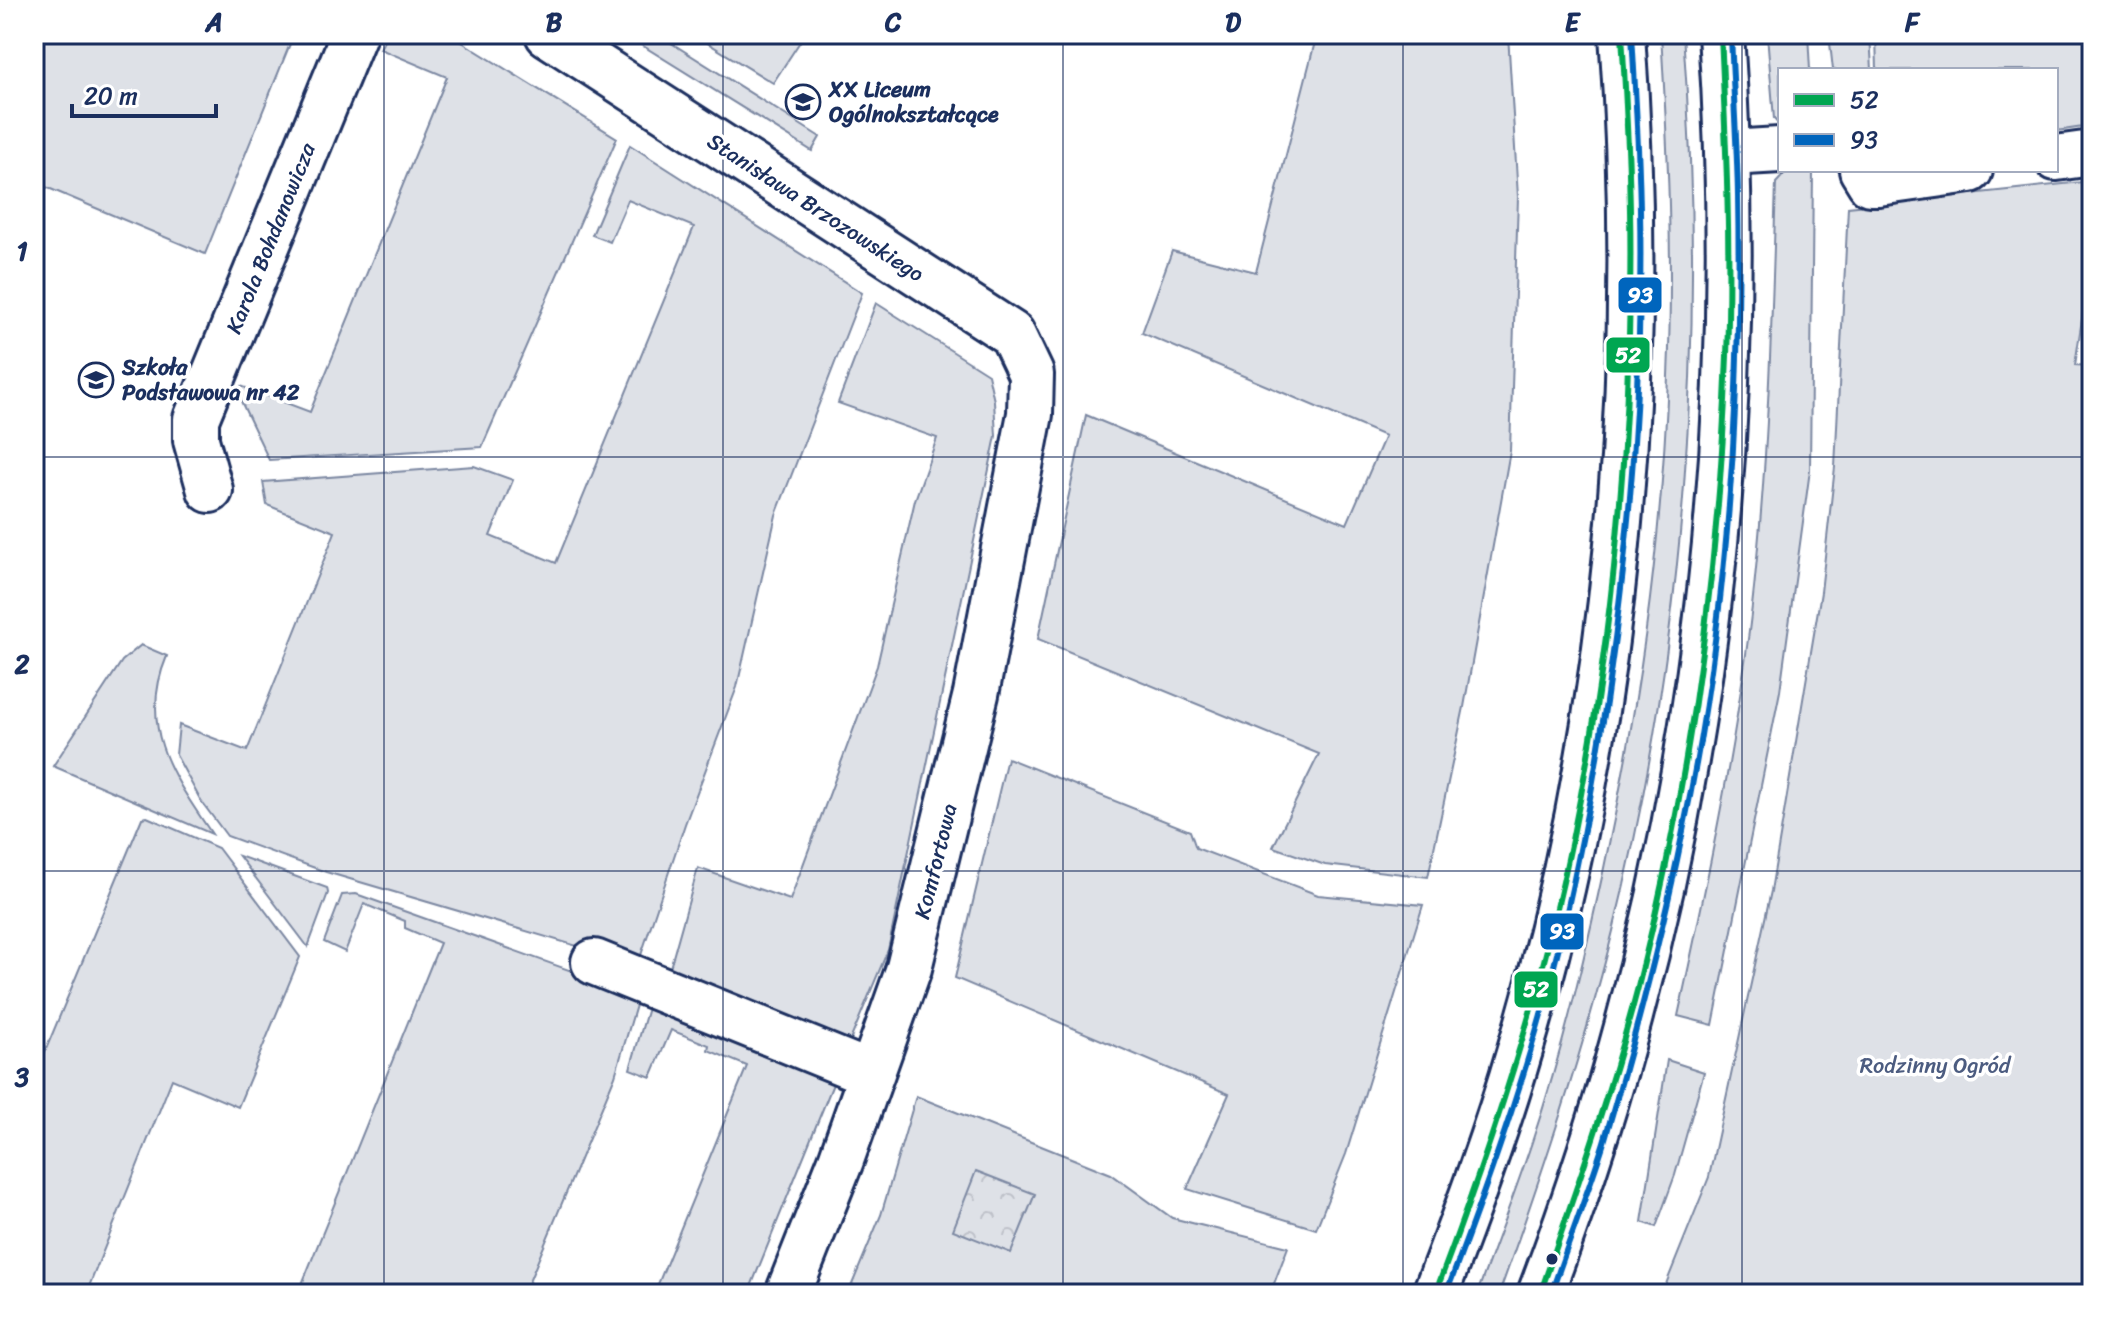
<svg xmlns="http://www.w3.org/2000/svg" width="2126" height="1328" font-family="Sriracha,sans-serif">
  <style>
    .green { fill: #dee1e7; stroke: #7c88a2; stroke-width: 2 }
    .park { fill: url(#park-crowns); stroke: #7c88a2; stroke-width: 2 }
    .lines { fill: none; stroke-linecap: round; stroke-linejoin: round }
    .minor-casing { stroke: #1b2f5e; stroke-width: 50 }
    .major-casing { stroke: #1b2f5e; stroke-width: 50 }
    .minor { stroke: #fff; stroke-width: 44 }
    .major { stroke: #fff; stroke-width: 44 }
    .bus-1-casing { stroke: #fff; stroke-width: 12 }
    .bus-2-casing { stroke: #fff; stroke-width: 12 }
    .bus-1 { stroke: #00a651; stroke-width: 6 }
    .bus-2 { stroke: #0065bd; stroke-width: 6 }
    .grid { fill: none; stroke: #1b2f5e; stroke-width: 2; stroke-opacity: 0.55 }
    .bus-dot { fill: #1b2f5e; stroke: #fff; stroke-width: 3 }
    .labels { text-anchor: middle; stroke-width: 7; stroke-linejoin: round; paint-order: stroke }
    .poi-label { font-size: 22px; font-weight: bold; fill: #1b2f5e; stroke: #fff; text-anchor: start }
    .street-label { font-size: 22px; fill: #1b2f5e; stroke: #fff }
    .park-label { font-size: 22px; fill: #4c5c80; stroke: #fff }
    .line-badge { stroke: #fff; stroke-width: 3 }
    .badge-label { font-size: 22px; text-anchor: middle; font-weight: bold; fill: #fff }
    .neatline { fill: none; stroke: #1b2f5e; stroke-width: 3 }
    .grid-label { font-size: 26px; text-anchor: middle; font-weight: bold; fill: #1b2f5e }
  </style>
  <defs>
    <pattern id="park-crowns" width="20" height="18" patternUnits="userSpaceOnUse" patternTransform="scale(2)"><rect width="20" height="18" fill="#dee1e7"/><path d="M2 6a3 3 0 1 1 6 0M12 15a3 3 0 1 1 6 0" fill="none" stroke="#bec1c9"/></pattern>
  </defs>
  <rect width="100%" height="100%" fill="#fff"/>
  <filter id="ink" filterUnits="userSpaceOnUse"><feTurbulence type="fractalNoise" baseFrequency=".0125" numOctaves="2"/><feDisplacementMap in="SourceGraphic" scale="16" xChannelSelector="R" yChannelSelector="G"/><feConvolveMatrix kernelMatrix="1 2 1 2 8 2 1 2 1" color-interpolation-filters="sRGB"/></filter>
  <g filter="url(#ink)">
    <g class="green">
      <path d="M 34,34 L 294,34 L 205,254 L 34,182 Z"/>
      <path d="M 387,34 L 449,34 L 617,138 L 482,447 L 269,460 L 239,397 L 241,386 L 310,412 L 447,77 L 380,49 Z"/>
      <path d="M 624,34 L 657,34 L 820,137 L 812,151 Z"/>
      <path d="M 693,34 L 805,34 L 773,83 Z"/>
      <path d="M 1317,34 L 1508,34 L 1518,197 L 1510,451 L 1464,707 L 1428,877 L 1325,865 L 1273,847 L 1319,754 L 1038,639 L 1086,415 L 1347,524 L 1385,436 L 1142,333 L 1172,251 L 1256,272 Z"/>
      <path d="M 1661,34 L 1683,34 C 1706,334 1686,639 1613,931 C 1582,1055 1542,1174 1499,1294 L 1477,1294 C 1495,1244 1515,1193 1532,1142 C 1562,1053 1584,960 1604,868 C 1639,706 1662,542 1668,376 C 1673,262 1668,148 1661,34 Z"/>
      <path d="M 1767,34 L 1808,34 L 1810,70 L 1780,70 L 1780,126 L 1774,119 Z"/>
      <path d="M 1829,34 L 1870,34 L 1872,70 L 1833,70 Z"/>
      <path d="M 1876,34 L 2092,34 L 2092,128 L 2083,127 L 2056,131 L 2056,70 L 1877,70 Z"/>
      <path d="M 630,145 L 862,293 L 776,515 L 737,687 L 685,824 L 638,964 L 326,872 L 227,836 L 201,801 L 176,755 L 179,725 L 247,751 L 335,532 L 267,505 L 263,482 L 474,466 L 513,480 L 490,536 L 556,563 L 694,227 L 628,200 L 610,242 L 592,235 Z"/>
      <path d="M 1813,170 L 1810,470 L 1780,691 L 1713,1025 L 1678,1016 C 1711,865 1743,712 1757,558 C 1769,433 1772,308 1776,183 L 1787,171 Z"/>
      <path d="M 2092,181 L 2092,253 L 2075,365 L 2092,366 L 2092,1294 L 1662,1294 L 1709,1177 L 1771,891 L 1821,592 L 1835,467 L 1848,207 Z"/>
      <path d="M 876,303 L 988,374 L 994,401 L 996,436 L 888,950 L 846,1050 L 668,975 L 698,868 L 790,900 L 877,666 L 915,500 L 937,438 L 838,403 Z"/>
      <path d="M 141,645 L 167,656 C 137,728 173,776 212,834 L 53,766 L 122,661 Z"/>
      <path d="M 1007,758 L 1190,831 L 1196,848 L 1318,895 L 1423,905 L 1346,1154 L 1316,1229 L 1187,1189 L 1229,1094 L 955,978 Z"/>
      <path d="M 147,817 L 218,848 L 300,957 L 238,1107 L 172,1079 L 86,1294 L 34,1294 L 34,1078 L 142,818 Z"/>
      <path d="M 239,856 L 327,888 L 328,893 L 308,947 Z"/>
      <path d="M 356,894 L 639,995 L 615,1076 L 524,1294 L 298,1294 L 440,943 L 405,928 L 405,921 L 364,904 L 345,952 L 324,942 L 342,895 Z"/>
      <path d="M 650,1001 L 835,1079 L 748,1294 L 654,1294 L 747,1066 L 708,1050 L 709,1045 L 671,1030 L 651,1077 L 630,1069 Z"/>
      <path d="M 1667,1060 L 1704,1072 L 1675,1175 L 1656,1227 L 1642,1222 Z"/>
      <path d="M 916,1096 L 1111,1174 L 1172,1218 L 1288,1247 L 1270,1294 L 848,1294 L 881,1215 Z"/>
    </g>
    <path class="park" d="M 976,1171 L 1035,1194 L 1011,1253 L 953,1230 Z"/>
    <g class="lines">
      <g class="minor-casing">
        <g id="minor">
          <path d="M 548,34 L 1012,334 L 1031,374 L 1030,414 L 976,694 L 909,968 L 841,1160 L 788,1294"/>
          <path d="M 1729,153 L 1780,150"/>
          <path d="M 2056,158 L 2092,153"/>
          <path d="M 1862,170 L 1870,183 L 1878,183 L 1970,170"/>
          <path d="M 210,490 L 196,440 L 196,419 L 354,34"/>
          <path d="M 594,962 L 871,1074"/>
        </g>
      </g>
      <g class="major-casing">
        <g id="major">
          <path d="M 1435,1294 C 1466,1213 1496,1133 1520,1050 C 1617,722 1647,374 1622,34"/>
          <path d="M 1540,1294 C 1694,891 1751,464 1721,34"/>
        </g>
      </g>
      <use href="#minor" class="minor"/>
      <use href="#major" class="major"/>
      <g class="bus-1-casing">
        <g id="bus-1">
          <path d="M 1435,1294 C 1481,1173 1523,1051 1553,925 C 1603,718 1627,505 1630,292 C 1632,206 1627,120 1622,34"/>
          <path d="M 1540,1294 C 1575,1193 1611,1091 1638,987 C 1690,781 1719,568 1727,356 C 1731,249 1726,141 1721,34"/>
        </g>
      </g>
      <g class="bus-2-casing">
        <g id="bus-2">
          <path d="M 1446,1294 C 1492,1173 1535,1051 1564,925 C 1611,717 1637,506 1640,292 C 1642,206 1637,120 1632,34"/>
          <path d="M 1551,1294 C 1568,1243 1588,1193 1604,1142 C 1634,1041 1661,939 1682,836 C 1726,627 1742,408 1738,195 C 1737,141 1733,88 1731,34"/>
        </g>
      </g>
      <use href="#bus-1" class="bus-1"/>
      <use href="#bus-2" class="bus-2"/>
    </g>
  </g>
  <path class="grid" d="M 384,34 L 384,1294M 723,34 L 723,1294M 1063,34 L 1063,1294M 1403,34 L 1403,1294M 1742,34 L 1742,1294M 34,457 L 2092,457M 34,871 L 2092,871"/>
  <defs>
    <g id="school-ring" transform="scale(1.8)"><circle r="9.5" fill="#fff" stroke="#1b2f5e" stroke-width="1.5"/><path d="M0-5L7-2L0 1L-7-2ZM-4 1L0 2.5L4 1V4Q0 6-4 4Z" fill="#1b2f5e"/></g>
  </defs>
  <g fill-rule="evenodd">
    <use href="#school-ring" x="803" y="102"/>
    <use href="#school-ring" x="96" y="380"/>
  </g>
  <circle class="bus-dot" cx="1552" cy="1259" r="7"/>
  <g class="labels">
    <g class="poi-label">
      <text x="829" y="97">XX Liceum<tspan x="829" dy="25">Ogólnokształcące</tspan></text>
      <text x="122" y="375">Szkoła<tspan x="122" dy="25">Podstawowa nr 42</tspan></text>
    </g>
    <g class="street-label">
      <text transform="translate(816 207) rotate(33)" y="8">Stanisława Brzozowskiego</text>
      <text transform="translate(270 238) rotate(-68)" y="8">Karola Bohdanowicza</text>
      <text transform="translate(935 861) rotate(-76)" y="8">Komfortowa</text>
    </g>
    <g class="park-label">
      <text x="1935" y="1073">Rodzinny Ogród</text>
    </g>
  </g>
  <g class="line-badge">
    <rect x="1617" y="276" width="46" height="38" rx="8" fill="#0065bd"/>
    <rect x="1605" y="336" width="46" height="38" rx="8" fill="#00a651"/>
    <rect x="1539" y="912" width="46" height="39" rx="8" fill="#0065bd"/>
    <rect x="1513" y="970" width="46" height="39" rx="8" fill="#00a651"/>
  </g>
  <g class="badge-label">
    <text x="1640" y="303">93</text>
    <text x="1628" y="363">52</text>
    <text x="1562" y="939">93</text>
    <text x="1536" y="997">52</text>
  </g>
  <rect width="2126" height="1328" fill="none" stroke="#fff" stroke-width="88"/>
  <rect x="1778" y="68" width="280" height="104" fill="#ffffff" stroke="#a4acbf" stroke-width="2"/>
  <rect x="1794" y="94" width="40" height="12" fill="#00a651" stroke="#a4acbf" stroke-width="2"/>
  <text x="1850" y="108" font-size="24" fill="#1b2f5e">52</text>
  <rect x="1794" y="134" width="40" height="12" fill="#0065bd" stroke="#a4acbf" stroke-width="2"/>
  <text x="1850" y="148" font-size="24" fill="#1b2f5e">93</text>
  <path d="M72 104v12h144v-12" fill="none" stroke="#1b2f5e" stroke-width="4"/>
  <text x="84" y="104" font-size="24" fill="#1b2f5e" stroke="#ffffff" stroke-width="6" paint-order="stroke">20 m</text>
  <rect x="44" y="44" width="2038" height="1240" class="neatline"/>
  <g class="grid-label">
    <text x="214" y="31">A</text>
    <text x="554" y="31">B</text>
    <text x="893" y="31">C</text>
    <text x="1233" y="31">D</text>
    <text x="1572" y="31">E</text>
    <text x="1912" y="31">F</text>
    <text x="22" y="260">1</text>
    <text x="22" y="673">2</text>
    <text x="22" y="1086">3</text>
  </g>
</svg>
